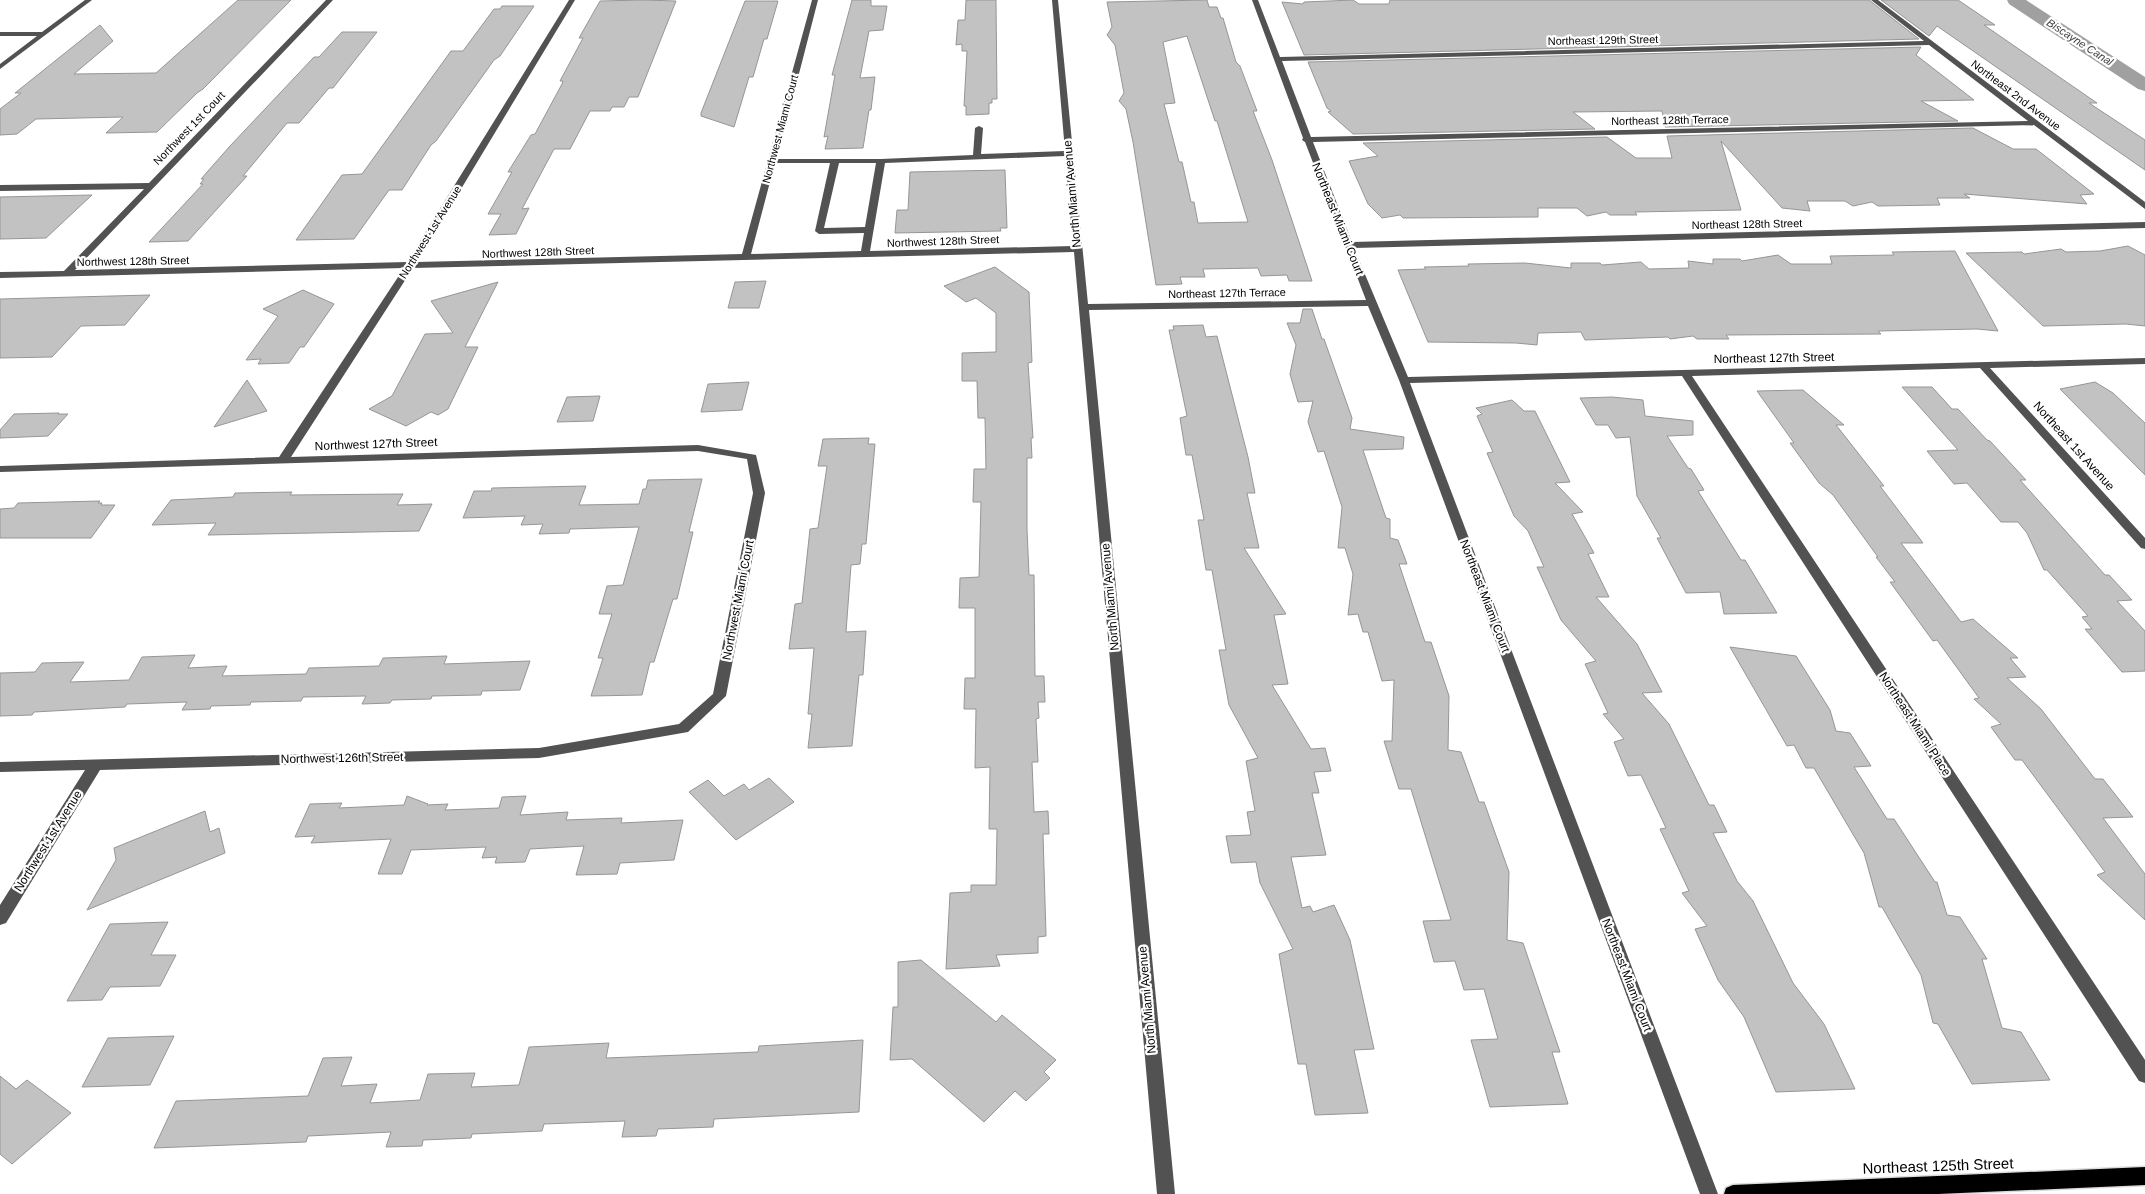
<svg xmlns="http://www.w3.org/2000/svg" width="2145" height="1194" font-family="Helvetica,sans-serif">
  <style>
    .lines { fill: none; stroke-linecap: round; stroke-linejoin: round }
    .canal { fill: #a0a0a0; fill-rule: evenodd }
    .building { fill: #c2c2c2; stroke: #969696; fill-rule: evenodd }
    .major-casing { stroke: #dbdbdb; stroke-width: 3 }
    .minor { fill: #525252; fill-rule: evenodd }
    .major { fill: #000; fill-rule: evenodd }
    .labels { text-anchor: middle; stroke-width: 4.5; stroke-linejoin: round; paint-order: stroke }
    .far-street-label { font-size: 11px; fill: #000; stroke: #fff }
    .far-water-label { font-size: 11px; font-style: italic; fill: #414141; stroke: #fff }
    .street-label { font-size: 12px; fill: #000; stroke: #fff }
    .near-street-label { font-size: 15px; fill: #000; stroke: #fff }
  </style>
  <rect width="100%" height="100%" fill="#fff"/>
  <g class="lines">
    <path class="canal" d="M 2007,0 L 2026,0 L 2145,77 L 2145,91 L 2138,89 L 2009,4 Z"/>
  </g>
  <g class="building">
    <path d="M 238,0 L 291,0 L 203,89 L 197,93 L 157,132 L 106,133 L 123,117 L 36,119 L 17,134 L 0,135 L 0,109 L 21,93 L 15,93 L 100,25 L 113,41 L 74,74 L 156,73 Z"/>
    <path d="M 643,0 L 676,1 L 638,97 L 629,97 L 624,107 L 612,107 L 610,111 L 590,111 L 570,149 L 554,149 L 522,209 L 529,208 L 516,234 L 489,235 L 501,214 L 488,214 L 512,172 L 508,172 L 531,135 L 535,134 L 562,84 L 563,81 L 560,81 L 583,38 L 579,38 L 600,1 Z"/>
    <path d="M 852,0 L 871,0 L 871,6 L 887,6 L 883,30 L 869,31 L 860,78 L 875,77 L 871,110 L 869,110 L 863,148 L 825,149 L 828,136 L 824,137 L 835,75 L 832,75 Z"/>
    <path d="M 966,0 L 996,0 L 997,99 L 992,99 L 992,103 L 989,103 L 989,114 L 966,115 L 966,106 L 964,106 L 967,51 L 962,51 L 962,44 L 956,45 L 958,20 L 965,20 Z"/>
    <path d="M 1207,0 L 1209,7 L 1217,7 L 1221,18 L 1223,18 L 1236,62 L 1240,66 L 1257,111 L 1253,111 L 1272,160 L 1312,281 L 1289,281 L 1287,275 L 1261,276 L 1258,268 L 1203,269 L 1205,277 L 1180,277 L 1182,284 L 1156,285 L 1133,142 L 1126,109 L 1119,101 L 1124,93 L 1115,45 L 1107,35 L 1112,27 L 1107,2 ZM 1187,36 L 1215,121 L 1217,121 L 1248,222 L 1198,223 L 1194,202 L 1191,202 L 1182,162 L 1179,162 L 1164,104 L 1175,103 L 1163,42 Z"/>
    <path d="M 1353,0 L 1359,4 L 1389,4 L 1390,0 L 1869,0 L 1919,39 L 1304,55 L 1282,2 L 1303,4 L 1304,2 Z"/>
    <path d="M 1881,0 L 1958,0 L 1995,25 L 1984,25 L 2097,103 L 2089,103 L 2145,140 L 2145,170 L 1937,26 L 1929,36 Z"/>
    <path d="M 745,1 L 778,1 L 767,39 L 764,39 L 753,77 L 749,77 L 734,127 L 701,116 L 701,113 Z"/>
    <path d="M 502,6 L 534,6 L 500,56 L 494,60 L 436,141 L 431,145 L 402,190 L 389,190 L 354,239 L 296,240 L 342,175 L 362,174 L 451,51 L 463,51 L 494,9 L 500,9 Z"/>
    <path d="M 342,32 L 377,32 L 333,88 L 329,88 L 299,123 L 287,123 L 243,176 L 247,176 L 188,241 L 149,242 L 203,184 L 200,184 L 204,179 L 201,179 L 230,146 L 314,57 L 319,57 Z"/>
    <path d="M 1921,47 L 1916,55 L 1974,100 L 1921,101 L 1958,121 L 1665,127 L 1662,111 L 1573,112 L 1595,129 L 1353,134 L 1328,112 L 1331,111 L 1327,108 L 1308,62 Z"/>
    <path d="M 1973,128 L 2013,149 L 2036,149 L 2094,194 L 2080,195 L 2087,204 L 1964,194 L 1970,198 L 1937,198 L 1940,205 L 1878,206 L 1872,202 L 1853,206 L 1845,201 L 1807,201 L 1810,211 L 1782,208 L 1721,141 L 1741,210 L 1635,212 L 1637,215 L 1610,215 L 1606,212 L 1587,216 L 1577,208 L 1538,208 L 1538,217 L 1403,218 L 1400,215 L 1382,218 L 1368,204 L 1349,161 L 1378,156 L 1363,143 L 1607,137 L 1636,158 L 1672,158 L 1667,136 Z"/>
    <path d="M 1005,170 L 1007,228 L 1000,228 L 1001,231 L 895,233 L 897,210 L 908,210 L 910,172 Z"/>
    <path d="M 92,195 L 46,238 L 0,239 L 0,197 Z"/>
    <path d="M 2128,246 L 2145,255 L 2145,326 L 2126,324 L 2043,326 L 1966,253 L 2022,252 L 2024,254 L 2061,249 L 2066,252 L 2100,251 Z"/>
    <path d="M 1955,251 L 1998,331 L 1977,329 L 1878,331 L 1881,334 L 1726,335 L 1729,339 L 1697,339 L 1693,336 L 1670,339 L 1668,337 L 1585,340 L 1581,332 L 1538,333 L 1537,345 L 1516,343 L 1428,342 L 1398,270 L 1426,269 L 1424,267 L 1469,266 L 1468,264 L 1525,263 L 1571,268 L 1571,263 L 1600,263 L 1602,265 L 1641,262 L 1649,269 L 1689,268 L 1688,261 L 1713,264 L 1713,259 L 1740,259 L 1742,261 L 1778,255 L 1791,264 L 1832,264 L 1830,256 L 1894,255 L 1892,252 Z"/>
    <path d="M 995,267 L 1029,292 L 1032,362 L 1028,363 L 1033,438 L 1031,438 L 1032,458 L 1027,458 L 1027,529 L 1029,575 L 1034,575 L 1035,676 L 1044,676 L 1045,702 L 1038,702 L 1039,718 L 1036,719 L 1038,762 L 1032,762 L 1034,812 L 1048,811 L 1049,834 L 1043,834 L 1046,936 L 1038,937 L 1038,953 L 996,955 L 1000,966 L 946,969 L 950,893 L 971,892 L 971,885 L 996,885 L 997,829 L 989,829 L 990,767 L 975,768 L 976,709 L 964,709 L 965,678 L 975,678 L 975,608 L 959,608 L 960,578 L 979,577 L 981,502 L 973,502 L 974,469 L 986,469 L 985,418 L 978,418 L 977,381 L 962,381 L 962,353 L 996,352 L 996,313 L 976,298 L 966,302 L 944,286 Z"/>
    <path d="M 766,281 L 759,308 L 728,308 L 735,282 Z"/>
    <path d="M 498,282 L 465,347 L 478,347 L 448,409 L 438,415 L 431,412 L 406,426 L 369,409 L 392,396 L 425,334 L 453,333 L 431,301 Z"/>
    <path d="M 303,290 L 334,304 L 304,347 L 300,347 L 289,363 L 258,364 L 261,359 L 246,360 L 278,316 L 263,309 Z"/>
    <path d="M 150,295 L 125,325 L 81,326 L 52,357 L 0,358 L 0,299 Z"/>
    <path d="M 1303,309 L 1312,309 L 1322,339 L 1324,339 L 1352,418 L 1350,429 L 1404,437 L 1403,449 L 1363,450 L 1386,518 L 1390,519 L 1390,538 L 1398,540 L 1407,564 L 1399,564 L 1425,642 L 1431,642 L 1449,696 L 1448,750 L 1461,752 L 1479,802 L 1484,802 L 1509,872 L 1507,940 L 1523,943 L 1560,1052 L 1552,1052 L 1568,1104 L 1490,1107 L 1471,1040 L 1498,1039 L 1484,989 L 1464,990 L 1455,961 L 1434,962 L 1423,921 L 1451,920 L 1411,789 L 1399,789 L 1384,741 L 1392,741 L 1394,680 L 1382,681 L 1368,632 L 1363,632 L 1358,614 L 1348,615 L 1353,574 L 1345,548 L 1338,548 L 1342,507 L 1324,451 L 1318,452 L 1308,422 L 1313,401 L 1298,402 L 1290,374 L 1296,345 L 1287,323 L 1300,323 Z"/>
    <path d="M 1203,325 L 1206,337 L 1217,336 L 1248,457 L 1255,493 L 1247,493 L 1259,548 L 1244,548 L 1286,614 L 1274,615 L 1288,684 L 1272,685 L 1311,749 L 1325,748 L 1331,771 L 1314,772 L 1319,793 L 1312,793 L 1326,855 L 1291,857 L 1302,908 L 1310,906 L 1313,912 L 1334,905 L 1350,940 L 1374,1049 L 1354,1050 L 1368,1113 L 1315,1115 L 1306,1064 L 1298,1064 L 1279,954 L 1293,949 L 1260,883 L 1256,862 L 1231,863 L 1226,836 L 1251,835 L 1247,812 L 1255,811 L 1246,761 L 1258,758 L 1229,705 L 1219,650 L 1226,650 L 1212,570 L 1206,570 L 1198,520 L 1204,520 L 1192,455 L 1186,455 L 1180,418 L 1187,416 L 1169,330 L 1174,330 L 1173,326 Z"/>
    <path d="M 247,380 L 267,411 L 214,427 Z"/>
    <path d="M 749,382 L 742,410 L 701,412 L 708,384 Z"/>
    <path d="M 2095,382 L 2113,393 L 2145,423 L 2145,475 L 2060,389 Z"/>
    <path d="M 1902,387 L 1932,387 L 1952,409 L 1958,409 L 1987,440 L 1990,441 L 2026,480 L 2020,480 L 2105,575 L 2109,575 L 2132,600 L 2117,601 L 2145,631 L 2145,671 L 2122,672 L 2085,629 L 2092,629 L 2082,617 L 2088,616 L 2047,570 L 2044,570 L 2027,533 L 2018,522 L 2001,522 L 1967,483 L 1954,484 L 1927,451 L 1958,450 Z"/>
    <path d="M 1803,390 L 1844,425 L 1836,425 L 1884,486 L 1880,486 L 1923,543 L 1901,543 L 1961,622 L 1973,619 L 2018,658 L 2010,658 L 2026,677 L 2007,678 L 2041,709 L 2095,779 L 2103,779 L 2133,817 L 2103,818 L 2145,874 L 2145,920 L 2097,875 L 2105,872 L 2022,760 L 2015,760 L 1991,727 L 2001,724 L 1974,699 L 1979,698 L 1937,640 L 1933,641 L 1890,582 L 1895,582 L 1876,557 L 1878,557 L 1833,495 L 1819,483 L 1790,443 L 1794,443 L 1757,391 Z"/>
    <path d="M 600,396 L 593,421 L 557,422 L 567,397 Z"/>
    <path d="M 1612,397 L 1643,400 L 1645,416 L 1693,421 L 1693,435 L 1667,436 L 1688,468 L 1691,469 L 1704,490 L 1698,491 L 1741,560 L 1745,560 L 1777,613 L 1724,614 L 1720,592 L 1686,593 L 1657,538 L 1661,538 L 1637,496 L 1630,437 L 1616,438 L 1608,425 L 1596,425 L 1580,398 Z"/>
    <path d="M 1512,400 L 1524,411 L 1535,411 L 1570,482 L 1555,483 L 1583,512 L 1572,514 L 1594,553 L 1588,554 L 1609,597 L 1596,597 L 1637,644 L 1662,692 L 1642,693 L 1669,724 L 1709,805 L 1714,805 L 1727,832 L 1713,833 L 1737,881 L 1753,901 L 1793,983 L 1824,1024 L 1855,1089 L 1776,1092 L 1744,1017 L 1718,980 L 1695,929 L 1707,926 L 1682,893 L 1689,891 L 1660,829 L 1666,828 L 1641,775 L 1628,776 L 1614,742 L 1624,739 L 1603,714 L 1608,713 L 1585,664 L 1596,661 L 1561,620 L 1537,567 L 1544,567 L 1528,531 L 1514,516 L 1487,453 L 1493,452 L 1477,416 L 1482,414 L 1476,408 Z"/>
    <path d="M 59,413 L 58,414 L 68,414 L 48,436 L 0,438 L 0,430 L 14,414 Z"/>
    <path d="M 869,438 L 868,444 L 875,444 L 866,544 L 862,544 L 860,564 L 851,565 L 846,632 L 866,631 L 863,675 L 859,675 L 852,746 L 808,748 L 812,714 L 808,714 L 814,648 L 789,649 L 795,604 L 802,603 L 810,529 L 818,528 L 827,466 L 818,466 L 823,439 Z"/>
    <path d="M 702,479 L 689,532 L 693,532 L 677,599 L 673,599 L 654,662 L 650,662 L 642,695 L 591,696 L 603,658 L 598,658 L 612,614 L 599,614 L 607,586 L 623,585 L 639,527 L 570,529 L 569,533 L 539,534 L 543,524 L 521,525 L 525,516 L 463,518 L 474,491 L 491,491 L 492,488 L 586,486 L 579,505 L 639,504 L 643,489 L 646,489 L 648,480 Z"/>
    <path d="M 292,492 L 290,495 L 403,494 L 397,505 L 432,504 L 419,531 L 208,535 L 216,523 L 152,525 L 171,500 L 233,497 L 235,493 Z"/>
    <path d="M 100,501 L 98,503 L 102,503 L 101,505 L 115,505 L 91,538 L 0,538 L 0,509 L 14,508 L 18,503 Z"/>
    <path d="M 1730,647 L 1796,656 L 1830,710 L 1836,731 L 1850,733 L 1871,766 L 1854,767 L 1887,819 L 1894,819 L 1935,882 L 1937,882 L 1947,915 L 1960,917 L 1987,959 L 1982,959 L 2002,1028 L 2021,1032 L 2050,1080 L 1972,1084 L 1938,1024 L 1933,1023 L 1921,975 L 1882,907 L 1879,907 L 1864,853 L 1814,768 L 1806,768 L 1794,745 L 1787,746 Z"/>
    <path d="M 195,655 L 188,668 L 227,666 L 222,676 L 306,674 L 309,668 L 379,666 L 383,658 L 447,656 L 444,664 L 530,661 L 520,690 L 482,691 L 481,695 L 432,696 L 431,699 L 392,700 L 390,703 L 362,704 L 366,696 L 303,697 L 301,701 L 251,702 L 250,705 L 211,706 L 210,709 L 182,710 L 187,702 L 127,704 L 125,707 L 34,712 L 32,715 L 0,716 L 0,673 L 35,672 L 42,663 L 84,662 L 70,682 L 129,680 L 142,657 Z"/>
    <path d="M 769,778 L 794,802 L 736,840 L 689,792 L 708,780 L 724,796 L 744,784 L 749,790 Z"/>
    <path d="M 407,796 L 428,804 L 427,805 L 448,804 L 445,810 L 499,808 L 502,797 L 526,796 L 520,815 L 568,812 L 566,820 L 622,818 L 621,823 L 683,820 L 674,860 L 620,863 L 617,874 L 576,875 L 584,846 L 530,849 L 525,862 L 495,863 L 497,857 L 482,858 L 486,847 L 411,850 L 402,874 L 378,874 L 391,839 L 311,843 L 315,836 L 295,837 L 310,804 L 342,803 L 339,808 L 404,805 Z"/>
    <path d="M 205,811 L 210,832 L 219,828 L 225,853 L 87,910 L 116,860 L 114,848 Z"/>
    <path d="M 168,922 L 151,955 L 176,955 L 160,986 L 110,987 L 102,1000 L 67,1001 L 110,924 Z"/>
    <path d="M 921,960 L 996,1022 L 1002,1015 L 1056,1060 L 1044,1072 L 1050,1078 L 1026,1101 L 1015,1091 L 984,1122 L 912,1059 L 890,1060 L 893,1007 L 898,1007 L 898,962 Z"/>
    <path d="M 174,1036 L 150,1085 L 82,1087 L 108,1038 Z"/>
    <path d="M 863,1040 L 859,1112 L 714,1119 L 713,1127 L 658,1129 L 656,1136 L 622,1137 L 625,1121 L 544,1124 L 542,1131 L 472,1134 L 471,1138 L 423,1140 L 422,1146 L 386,1147 L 391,1132 L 308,1136 L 306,1142 L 154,1148 L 176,1101 L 308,1096 L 323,1058 L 352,1057 L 341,1086 L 377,1084 L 370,1103 L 420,1100 L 428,1074 L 475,1073 L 471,1087 L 519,1085 L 529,1047 L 609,1043 L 606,1058 L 758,1052 L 759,1046 Z"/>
    <path d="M 0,1076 L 16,1089 L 27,1080 L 71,1113 L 12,1164 L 0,1154 Z"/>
  </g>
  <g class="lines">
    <g class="major-casing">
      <path id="major" d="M 2145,1167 L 2145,1185 L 1938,1194 L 1724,1194 L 1726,1188 L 1733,1185 Z"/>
    </g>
    <g class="minor">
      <path d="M 85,0 L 92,0 L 0,69 L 0,64 L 37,36 L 0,36 L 0,32 L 42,32 Z"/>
      <path d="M 326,0 L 333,0 L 75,270 L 407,262 L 569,0 L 575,0 L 417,262 L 742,254 L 812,0 L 818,0 L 777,159 L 881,159 L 973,155 L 975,128 L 979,126 L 983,128 L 981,154 L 1065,151 L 1052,0 L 1058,0 L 1088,304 L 1366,300 L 1305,142 L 1302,140 L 1303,138 L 1252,0 L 1258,0 L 1280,57 L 1924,41 L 1871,0 L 1878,0 L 2145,202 L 2145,209 L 2034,125 L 1313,142 L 1352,242 L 2145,222 L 2145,228 L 1354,248 L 1408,377 L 2145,358 L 2145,364 L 1990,368 L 2145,538 L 2145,549 L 2141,548 L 1980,368 L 1692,376 L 2145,1060 L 2145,1083 L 2139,1081 L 1682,376 L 1410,383 L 1718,1194 L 1700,1194 L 1399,380 L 1368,306 L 1089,310 L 1175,1194 L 1157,1194 L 1074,252 L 413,268 L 291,457 L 698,445 L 756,455 L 765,493 L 726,696 L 688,732 L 539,758 L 100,770 L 6,923 L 0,925 L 0,905 L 85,770 L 0,772 L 0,762 L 539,748 L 679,724 L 713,694 L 753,493 L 747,459 L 698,451 L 0,472 L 0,466 L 279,457 L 404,268 L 0,278 L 0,272 L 64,271 L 144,189 L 0,191 L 0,185 L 149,183 ZM 1929,45 L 2028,121 L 1311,137 L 1282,61 ZM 1065,156 L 1073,246 L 870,251 L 885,163 ZM 775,163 L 830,163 L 815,231 L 819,234 L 864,233 L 861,251 L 751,254 ZM 839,163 L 876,163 L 865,227 L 824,228 Z"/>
    </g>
    <use href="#major" class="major"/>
  </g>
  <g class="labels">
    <g class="far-street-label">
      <text transform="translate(1603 40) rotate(-1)" y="4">Northeast 129th Street</text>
      <text transform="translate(2016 95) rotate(37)" y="4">Northeast 2nd Avenue</text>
      <text transform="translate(1670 120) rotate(-1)" y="4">Northeast 128th Terrace</text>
      <text transform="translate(189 128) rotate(-46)" y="4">Northwest 1st Court</text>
      <text transform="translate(780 129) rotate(-75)" y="4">Northwest Miami Court</text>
      <text transform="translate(1747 224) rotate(-1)" y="4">Northeast 128th Street</text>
      <text transform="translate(430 232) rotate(-58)" y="4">Northwest 1st Avenue</text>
      <text transform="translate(943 241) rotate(-2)" y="4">Northwest 128th Street</text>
      <text transform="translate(538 252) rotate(-2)" y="4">Northwest 128th Street</text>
      <text transform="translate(133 261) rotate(-1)" y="4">Northwest 128th Street</text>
      <text transform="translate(1227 293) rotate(-1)" y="4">Northeast 127th Terrace</text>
    </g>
    <g class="far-water-label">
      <text transform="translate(2080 42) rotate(33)" y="4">Biscayne Canal</text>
    </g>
    <g class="street-label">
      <text transform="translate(1072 194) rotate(-95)" y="4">North Miami Avenue</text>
      <text transform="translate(1338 219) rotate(68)" y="4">Northeast Miami Court</text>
      <text transform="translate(1774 358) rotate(-1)" y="4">Northeast 127th Street</text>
      <text transform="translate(376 444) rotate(-2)" y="4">Northwest 127th Street</text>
      <text transform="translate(2074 446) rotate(48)" y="4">Northeast 1st Avenue</text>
      <text transform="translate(1485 596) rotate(69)" y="4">Northeast Miami Court</text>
      <text transform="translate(1110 597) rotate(-95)" y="4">North Miami Avenue</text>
      <text transform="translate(738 600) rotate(-79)" y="4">Northwest Miami Court</text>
      <text transform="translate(1915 724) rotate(57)" y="4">Northeast Miami Place</text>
      <text transform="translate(342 758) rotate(-1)" y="4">Northwest 126th Street</text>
      <text transform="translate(48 841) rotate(-58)" y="4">Northwest 1st Avenue</text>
      <text transform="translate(1627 975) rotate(69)" y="4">Northeast Miami Court</text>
      <text transform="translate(1147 1000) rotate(-95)" y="4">North Miami Avenue</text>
    </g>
    <g class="near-street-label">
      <text transform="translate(1938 1166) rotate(-2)" y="5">Northeast 125th Street</text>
    </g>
  </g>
</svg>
